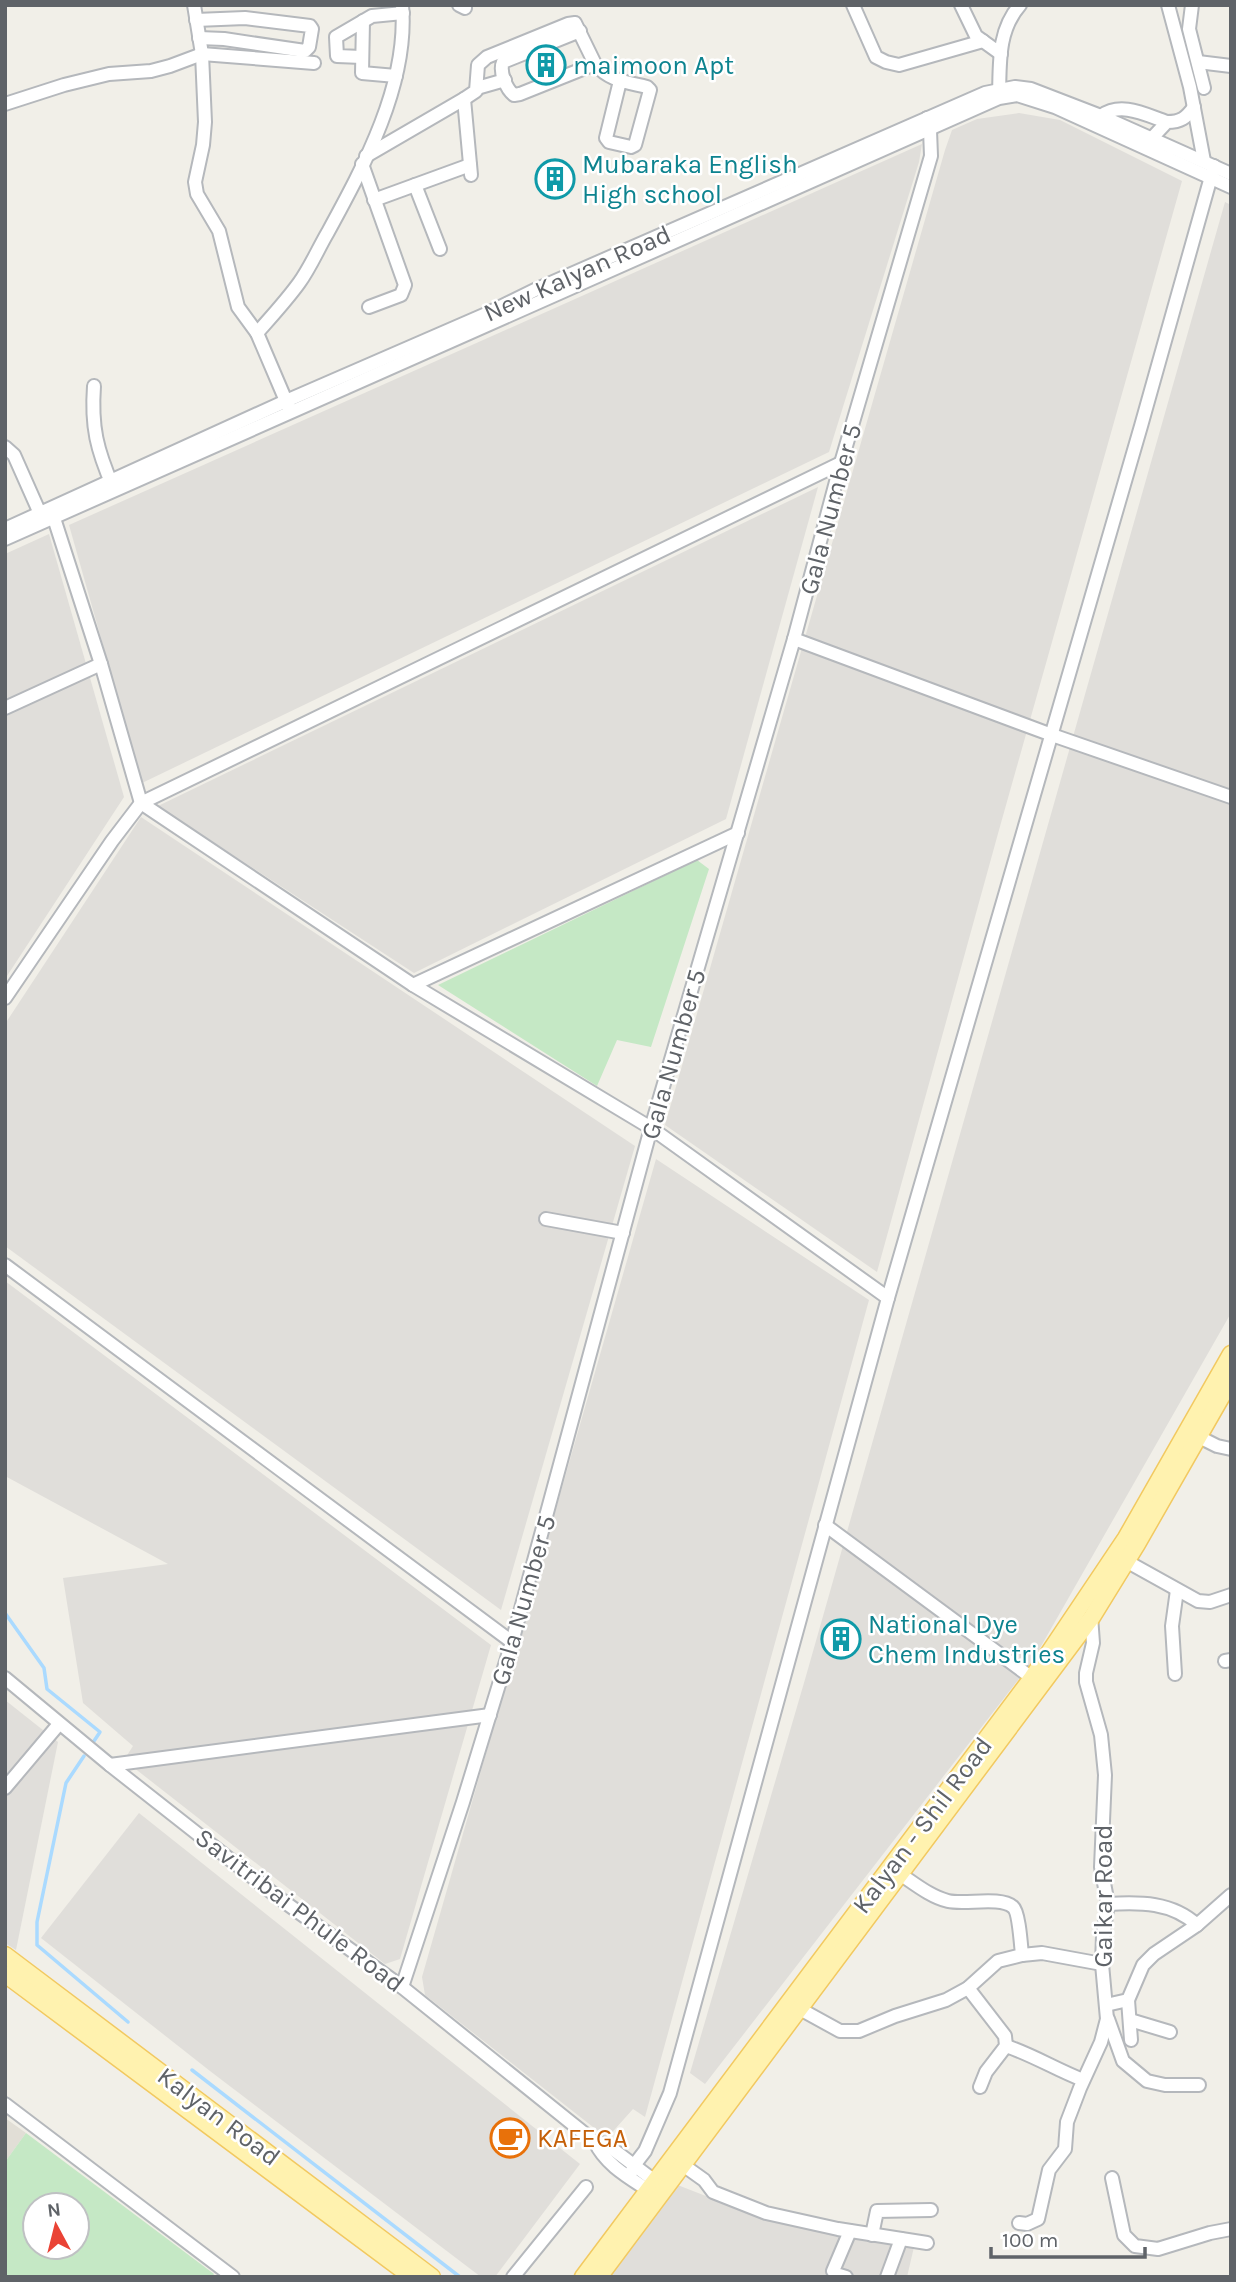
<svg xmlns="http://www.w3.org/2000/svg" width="1236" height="2282" font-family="Karla,sans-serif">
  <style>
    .industrial { fill: #e0deda }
    .education { fill: #e1ded6 }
    .green { fill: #c5e8c5; fill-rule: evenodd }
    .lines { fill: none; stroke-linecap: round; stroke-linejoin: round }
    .stream { stroke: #aadaff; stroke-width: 3.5 }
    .minor-casing { stroke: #b5b8bc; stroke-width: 16 }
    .major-casing { stroke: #f2c960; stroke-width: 19 }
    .minor { stroke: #fff; stroke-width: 12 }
    .major { stroke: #fff2af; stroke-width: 16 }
    .labels { text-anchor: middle; stroke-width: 5; stroke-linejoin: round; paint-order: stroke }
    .culture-label { font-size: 26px; fill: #0d838f; stroke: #fff; text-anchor: start }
    .street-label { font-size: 26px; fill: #5f6368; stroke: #fff }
    .food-label { font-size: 26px; fill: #c56008; stroke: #fff; text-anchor: start }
  </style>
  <rect width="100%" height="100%" fill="#f1efe8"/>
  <g class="industrial">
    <path d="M 1019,113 L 1060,120 L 1182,181 L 999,830 L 877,1272 L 665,1125 L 945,150 L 952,130 L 977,119 Z"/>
    <path d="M 922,144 L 919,162 L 829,452 L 142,783 L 69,525 Z"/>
    <path d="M 1225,202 L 1231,205 L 1231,1313 L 1032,1662 L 705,2084 L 690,2073 L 806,1676 Z"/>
    <path d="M 818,487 L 726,819 L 414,973 L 158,806 Z"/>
    <path d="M 49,534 L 124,797 L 5,979 L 5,554 Z"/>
    <path d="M 141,817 L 635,1146 L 501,1610 L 5,1246 L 5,1024 Z"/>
    <path d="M 656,1159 L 869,1300 L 645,2117 L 633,2109 L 607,2138 L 425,1995 L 422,1977 Z"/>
    <path d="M 5,1281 L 491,1645 L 400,1959 L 385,1964 L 124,1760 L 133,1746 L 83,1703 L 63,1578 L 168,1564 L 5,1476 Z"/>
    <path d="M 5,1700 L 58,1742 L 16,1950 L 5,1943 Z"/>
    <path d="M 139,1813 L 580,2164 L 495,2277 L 481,2277 L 210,2071 L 41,1938 Z"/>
    <path d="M 675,2184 L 747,2212 L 914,2247 L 907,2277 L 610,2277 Z"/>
  </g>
  <path class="education" d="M 5,2118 L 26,2133 L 5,2162 Z"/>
  <g class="green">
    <path d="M 697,860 L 709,869 L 651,1047 L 617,1040 L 597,1086 L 438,985 Z"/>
    <path d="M 26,2133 L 214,2274 L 212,2277 L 5,2277 L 5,2162 ZM 35,2205 L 77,2205 L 77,2247 L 35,2247 Z"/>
  </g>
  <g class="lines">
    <g class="stream">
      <path d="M 5,1613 L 44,1668 L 47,1689 L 100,1732 L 94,1741"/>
      <path d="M 84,1756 L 66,1783 L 37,1922 L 37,1945 L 128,2022"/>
      <path d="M 192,2070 L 460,2277"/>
    </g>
    <g class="minor-casing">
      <g id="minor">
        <path d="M 194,5 L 202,54 L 205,122 L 203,145 L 195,182 L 197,194 L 219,231 L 238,307 L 257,333"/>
        <path d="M 459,5 L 465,8"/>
        <path d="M 853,5 L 876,57 L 886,62 L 899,65 L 983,41"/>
        <path d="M 961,5 L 976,36 L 1001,54"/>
        <path d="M 1168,5 L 1190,87 L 1204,161"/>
        <path d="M 1192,5 L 1189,29 L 1204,88"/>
        <path d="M 196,20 L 245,18 L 310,26 L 312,29 L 309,47 L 305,51 L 224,39 L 199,38"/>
        <path d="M 363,21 L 362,73 L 396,76"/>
        <path d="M 580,31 L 503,62 C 499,71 506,89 514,95 L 520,94 L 595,64"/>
        <path d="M 362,57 L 337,56 L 336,37 L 372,16 L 403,13"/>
        <path d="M 1198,62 L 1231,66"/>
        <path d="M 477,88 L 505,80"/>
        <path d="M 999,97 C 1000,65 997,31 1020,5"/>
        <path d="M 464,99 L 476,91 L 478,65 L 487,57 L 568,24 L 575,23 L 595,64 C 609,81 627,82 647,87 L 650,90 L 635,145 L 631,147 L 609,142 L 606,138 L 620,81"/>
        <path d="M 5,104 L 64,85 L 109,74 L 151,71 L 170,66 L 202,54 L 314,63"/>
        <path d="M 1101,116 C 1121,101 1146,115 1167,122"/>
        <path d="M 1152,138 L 1167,122 C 1181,122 1186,118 1194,107"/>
        <path d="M 366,156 L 464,99 L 471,175"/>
        <path d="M 362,164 L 405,285 L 401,295 L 369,307"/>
        <path d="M 415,185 L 440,249"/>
        <path d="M 374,200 L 470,165"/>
        <path d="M 94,386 C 91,427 97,450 113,487"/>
        <path d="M 289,408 L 257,333 C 271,317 286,301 299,283 C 310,268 318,249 328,232 C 364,166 409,83 402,5"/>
        <path d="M 5,447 L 14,455 L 42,518"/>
        <path d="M 52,512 L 101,664 L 141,803 L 413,985 L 651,1128 L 888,1298"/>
        <path d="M 5,529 L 286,401 L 486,314 L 537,289 L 985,93 L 1015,87 L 1031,89 L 1101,116 L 1231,174"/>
        <path d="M 5,539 L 999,98 L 1017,95 L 1055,107 L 1231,187"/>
        <path d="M 794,639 L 1052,735 L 1231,797"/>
        <path d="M 5,708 L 101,664"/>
        <path d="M 413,985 L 738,833"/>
        <path d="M 5,998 L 112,841 L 141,803 L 841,463"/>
        <path d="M 546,1219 L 623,1233"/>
        <path d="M 5,1265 L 512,1642"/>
        <path d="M 1199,1437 L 1217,1446 L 1231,1449"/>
        <path d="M 825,1525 L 1032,1678"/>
        <path d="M 1126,1561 L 1198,1601 L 1210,1602 L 1231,1595"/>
        <path d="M 1225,1661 L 1231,1660"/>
        <path d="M 1175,1674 L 1172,1626 L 1177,1590"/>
        <path d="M 5,1678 L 110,1765 L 279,1898 L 402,1987 L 595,2142 L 606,2144 L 660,2185"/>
        <path d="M 110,1765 L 490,1715"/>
        <path d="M 5,1788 L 59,1724"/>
        <path d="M 1108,1904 C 1140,1902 1172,1902 1197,1925"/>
        <path d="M 1022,1955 L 1042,1953 L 1102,1964"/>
        <path d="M 402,1987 L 463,1802 L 512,1642 L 651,1128 L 794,639 L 841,463 L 931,156 L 930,130 L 927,118"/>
        <path d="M 968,1988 L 1005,2036 L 1006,2046 L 986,2072 L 980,2087"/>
        <path d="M 1128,2000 L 1131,2040"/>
        <path d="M 1106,2005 L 1128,2000 L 1143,1965 L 1154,1954 L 1197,1925 L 1231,1895"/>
        <path d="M 800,2009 L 840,2031 L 859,2031 L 895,2016 L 946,2000 L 968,1988 L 998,1961 L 1022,1955 C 1021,1946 1019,1912 1013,1907 C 1000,1896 965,1905 948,1901 C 931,1897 915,1884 900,1874"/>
        <path d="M 1108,2019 L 1123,2061 L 1147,2081 L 1165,2085 L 1199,2085"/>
        <path d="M 1130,2020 L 1170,2032"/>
        <path d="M 1006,2046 C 1033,2055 1057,2070 1083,2080"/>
        <path d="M 5,2104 L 233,2277"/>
        <path d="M 595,2142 C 606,2166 632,2179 654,2194"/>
        <path d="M 683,2165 L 704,2180 L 713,2192 L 766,2213 L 838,2229 L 927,2243"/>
        <path d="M 629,2177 L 635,2164 L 645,2151 L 670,2093 L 888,1298 L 1141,426 L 1214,166"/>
        <path d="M 1112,2178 L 1124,2235 L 1135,2246 L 1158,2249 L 1210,2233 L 1231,2229"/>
        <path d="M 1019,2223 L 1027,2224 L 1038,2219 L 1049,2170 L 1065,2149 L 1067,2122 L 1080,2088 L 1101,2042 L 1107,2019 L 1102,1964 L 1103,1935 L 1108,1904 L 1101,1867 L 1105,1775 L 1101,1735 L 1086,1682 L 1086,1673 L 1093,1643 L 1091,1616"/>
        <path d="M 872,2235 L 877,2211 L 931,2210"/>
        <path d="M 513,2277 L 586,2187"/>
        <path d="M 846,2277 L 836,2274 L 833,2271 L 850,2231"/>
        <path d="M 887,2277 L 901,2239"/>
      </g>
    </g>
    <g class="major-casing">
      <g id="major">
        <path d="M 5,1955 L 432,2277"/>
        <path d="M 5,1974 L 412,2277"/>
        <path d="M 583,2277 L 1032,1678 L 1126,1538 L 1231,1354"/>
        <path d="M 599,2277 L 1092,1617 L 1137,1544 L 1231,1380"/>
      </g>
    </g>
    <use href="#minor" class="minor"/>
    <use href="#major" class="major"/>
  </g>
  <defs>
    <g id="building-ring" transform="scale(2.0125)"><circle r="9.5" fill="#fff" stroke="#0f9aa8" stroke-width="1.5"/><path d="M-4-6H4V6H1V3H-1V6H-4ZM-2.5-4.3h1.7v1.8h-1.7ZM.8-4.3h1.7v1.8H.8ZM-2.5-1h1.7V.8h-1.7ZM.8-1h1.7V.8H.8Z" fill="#0f9aa8"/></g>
    <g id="cafe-ring" transform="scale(2.0125)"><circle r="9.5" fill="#fff" stroke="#e8710a" stroke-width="1.5"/><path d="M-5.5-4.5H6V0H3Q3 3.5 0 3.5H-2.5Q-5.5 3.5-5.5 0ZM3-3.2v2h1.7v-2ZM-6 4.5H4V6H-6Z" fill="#e8710a"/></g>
  </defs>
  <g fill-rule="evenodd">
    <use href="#building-ring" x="546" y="65"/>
    <use href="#building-ring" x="555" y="179"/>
    <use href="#building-ring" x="841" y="1639"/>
    <use href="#cafe-ring" x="510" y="2138"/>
  </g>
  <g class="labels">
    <g class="culture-label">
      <text x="573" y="74">maimoon Apt</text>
      <text x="582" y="173">Mubaraka English<tspan x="582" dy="30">High school</tspan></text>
      <text x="868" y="1633">National Dye<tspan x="868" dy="30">Chem Industries</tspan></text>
    </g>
    <g class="street-label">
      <text transform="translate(577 273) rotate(-24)" y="9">New Kalyan Road</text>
      <text transform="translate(830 509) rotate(-75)" y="9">Gala Number 5</text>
      <text transform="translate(673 1054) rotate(-74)" y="9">Gala Number 5</text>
      <text transform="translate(523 1600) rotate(-74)" y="9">Gala Number 5</text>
      <text transform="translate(922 1825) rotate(-53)" y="9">Kalyan - Shil Road</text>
      <text transform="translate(1103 1896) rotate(-90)" y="9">Gaikar Road</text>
      <text transform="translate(300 1910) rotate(37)" y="9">Savitribai Phule Road</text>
      <text transform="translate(219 2116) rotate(37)" y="9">Kalyan Road</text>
    </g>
    <g class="food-label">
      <text x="537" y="2147">KAFEGA</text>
    </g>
  </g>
  <rect width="1236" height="2282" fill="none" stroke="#5f6368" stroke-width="14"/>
  <g transform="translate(56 2226) rotate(353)"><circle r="33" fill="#ffffff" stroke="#bfc1c3" stroke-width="2"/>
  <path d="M0-5L12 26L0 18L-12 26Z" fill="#ea4335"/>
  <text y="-10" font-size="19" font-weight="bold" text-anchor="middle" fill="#5f6368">N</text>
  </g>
  <path d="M991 2247v10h154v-10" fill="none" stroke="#5f6368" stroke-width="3.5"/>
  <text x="1002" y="2247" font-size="21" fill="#5f6368" stroke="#ffffff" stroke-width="5" paint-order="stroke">100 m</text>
</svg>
